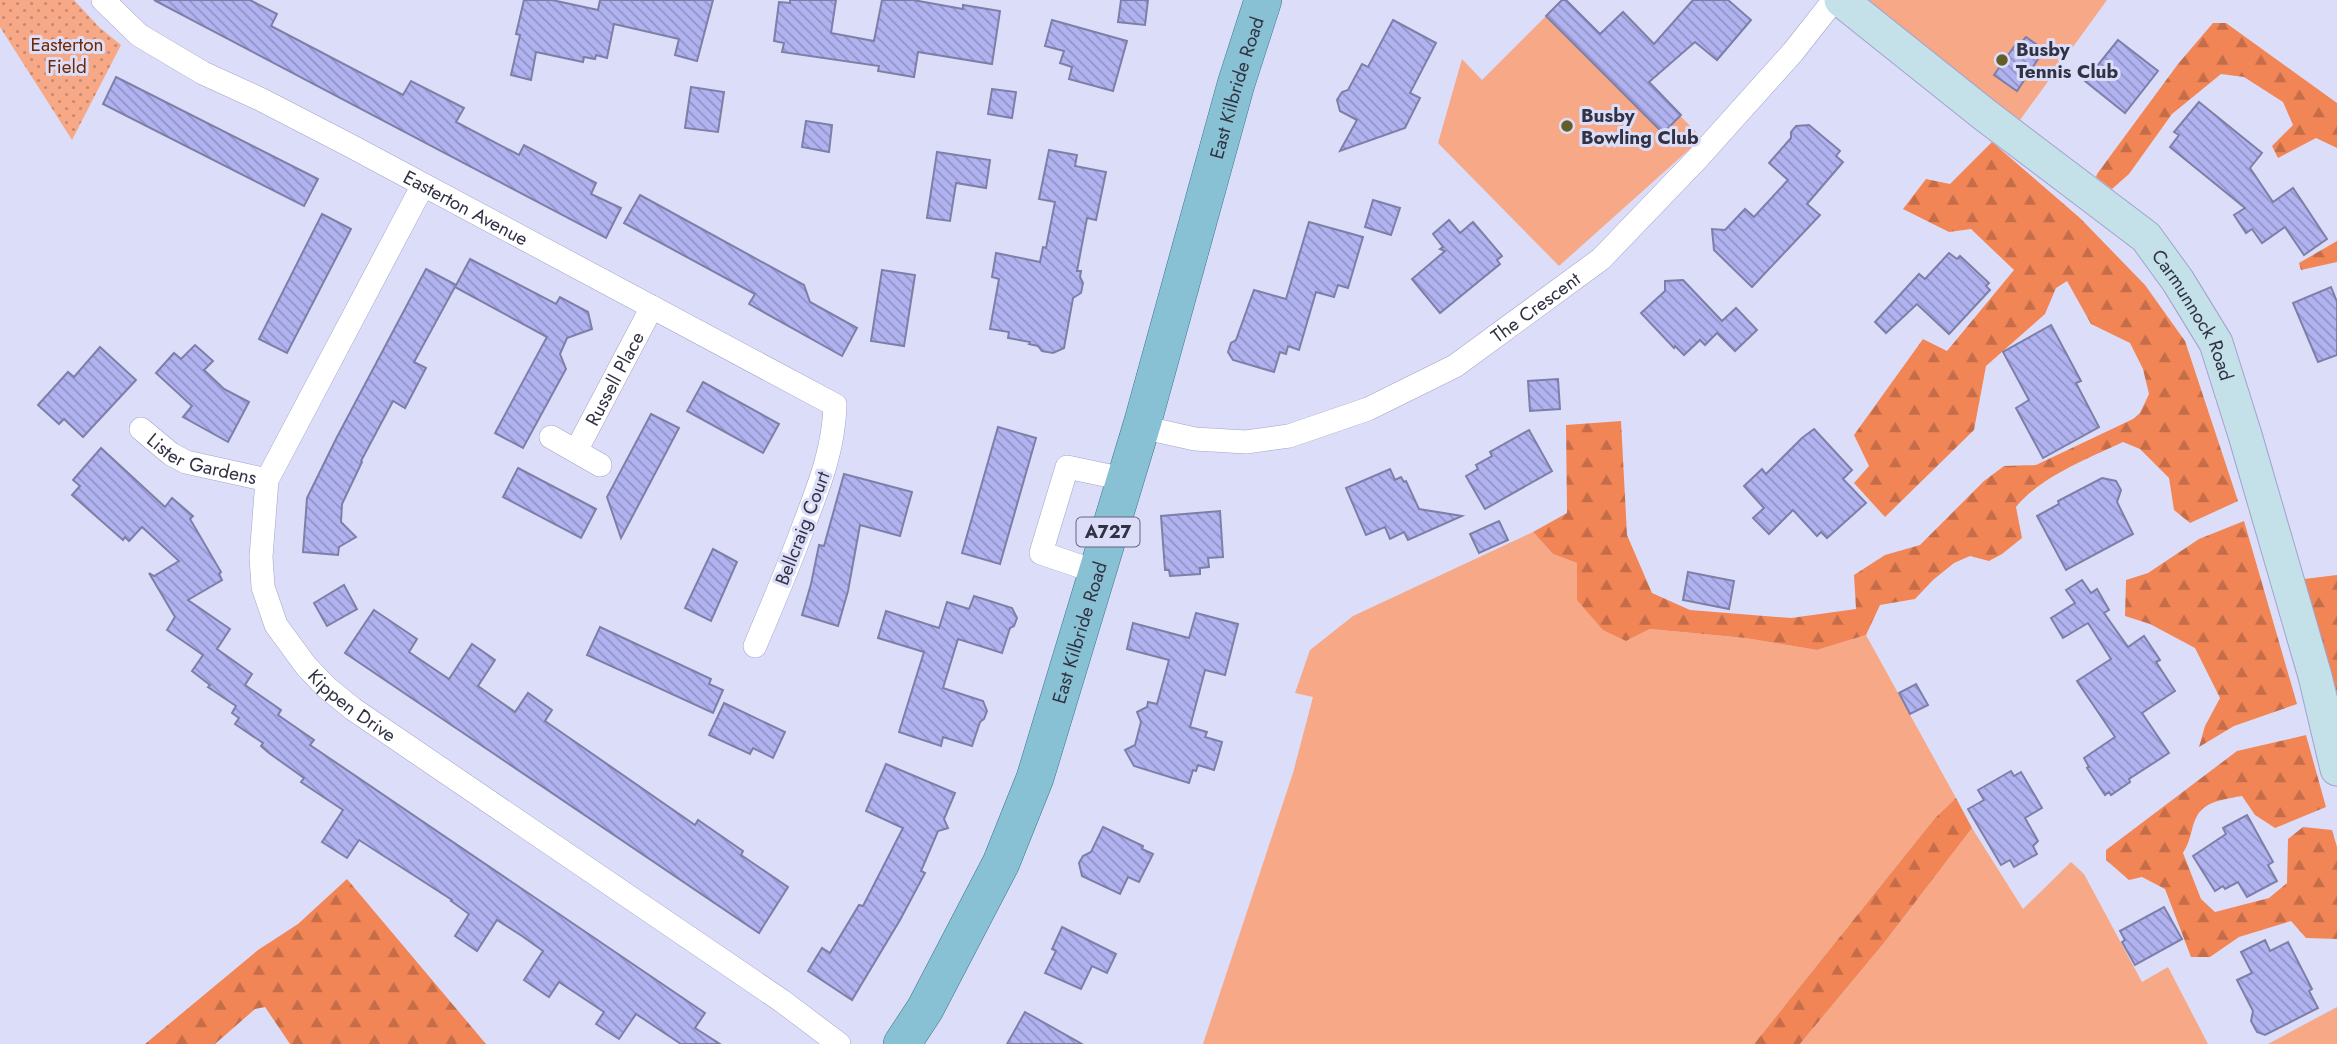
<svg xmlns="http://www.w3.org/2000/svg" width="2337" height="1044" font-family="Jost,sans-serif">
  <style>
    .green { fill: #f7a887 }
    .forest { fill: url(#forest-firs) }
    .park { fill: url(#park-dots) }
    .building { fill: url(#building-back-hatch); stroke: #7e7fa8; stroke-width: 2 }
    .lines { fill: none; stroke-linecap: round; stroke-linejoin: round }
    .minor-casing { stroke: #a1a2cd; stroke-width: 24 }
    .secondary-casing { stroke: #a1a2cd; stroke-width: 35 }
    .primary-casing { stroke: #36748e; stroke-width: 38 }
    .minor { stroke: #fff; stroke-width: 23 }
    .secondary { stroke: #c4e0e9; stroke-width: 33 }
    .primary { stroke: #88c1d3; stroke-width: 37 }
    .poi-dot { fill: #625d29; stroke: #dcdef9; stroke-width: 2.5 }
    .labels { text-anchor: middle; stroke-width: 6; stroke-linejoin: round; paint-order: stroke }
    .shield { fill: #dcdef9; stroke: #64667a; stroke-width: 2 }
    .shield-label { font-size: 18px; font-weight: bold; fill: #313243 }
    .park-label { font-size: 19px; fill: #6e2a06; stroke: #dcdef9 }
    .poi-label { font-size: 19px; font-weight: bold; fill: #313243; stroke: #dcdef9; text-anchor: start }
    .street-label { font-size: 19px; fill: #313243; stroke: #dcdef9 }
  </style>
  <defs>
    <pattern id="forest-firs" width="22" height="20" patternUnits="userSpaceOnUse" patternTransform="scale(1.75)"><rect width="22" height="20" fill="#f28556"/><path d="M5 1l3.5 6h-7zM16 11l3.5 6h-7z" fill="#c56d49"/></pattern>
    <pattern id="park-dots" width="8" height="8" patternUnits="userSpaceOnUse" patternTransform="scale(1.75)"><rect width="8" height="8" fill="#f7a887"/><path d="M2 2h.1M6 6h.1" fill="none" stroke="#c98970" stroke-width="1.8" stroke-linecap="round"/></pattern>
    <pattern id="building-back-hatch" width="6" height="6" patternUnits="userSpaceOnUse" patternTransform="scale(1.75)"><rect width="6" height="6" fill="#b1b3f1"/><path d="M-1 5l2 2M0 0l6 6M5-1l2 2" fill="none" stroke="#9192c5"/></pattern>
  </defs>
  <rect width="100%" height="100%" fill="#dcdef9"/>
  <g class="green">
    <path d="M 1562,0 L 1566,0 L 1702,138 L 1559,266 L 1438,143 L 1462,59 L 1482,80 Z"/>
    <path d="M 1861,0 L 2107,0 L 2020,120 Z"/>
    <path d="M 1533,532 L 1553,554 L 1577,563 L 1626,641 L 1650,629 L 1745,638 L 1817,650 L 1866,635 L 1956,798 L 1935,818 L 1754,1044 L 1203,1044 L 1293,773 L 1313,697 L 1295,693 L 1310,650 L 1353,616 Z"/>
    <path d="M 1972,828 L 2023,909 L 2071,862 L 2084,874 L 2142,982 L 2168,967 L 2208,1044 L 1800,1044 L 1884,943 Z"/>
    <path d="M 2337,1007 L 2337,1044 L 2268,1044 Z"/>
  </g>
  <g class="forest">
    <path d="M 2213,23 L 2226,23 L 2337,103 L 2337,148 L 2316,138 L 2278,158 L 2272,146 L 2293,125 L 2283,102 L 2244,77 L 2221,74 L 2172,114 L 2129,174 L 2112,189 L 2096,177 L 2097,174 L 2178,64 Z"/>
    <path d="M 1992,142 L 2080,218 L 2145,285 L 2185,341 L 2238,501 L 2190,523 L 2174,510 L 2169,478 L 2140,449 L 2123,442 C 2089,458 2040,477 2016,507 L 2022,538 L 2002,554 L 1989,561 L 1970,556 L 1954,563 L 1933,580 L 1915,599 L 1880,605 L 1866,635 L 1817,650 L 1745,638 L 1650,629 L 1626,641 L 1603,630 L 1577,600 L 1577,563 L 1553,554 L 1533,532 L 1567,513 L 1566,425 L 1621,421 L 1627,535 L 1652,593 L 1690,610 L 1791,618 L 1856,609 L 1854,575 L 1885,555 L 1920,545 L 1984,481 L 2004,466 L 2036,465 L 2133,419 L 2140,413 L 2149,394 L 2143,369 L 2130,343 L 2091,324 L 2067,281 L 2056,288 L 2045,314 L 1986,366 L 1974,430 L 1885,517 L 1854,483 L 1869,466 L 1854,435 L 1923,339 L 1947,351 L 2014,270 L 1971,229 L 1949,232 L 1903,209 L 1926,179 L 1950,184 Z"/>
    <path d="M 2337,241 L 2337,262 L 2301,270 L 2299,263 Z"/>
    <path d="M 2244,521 L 2297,704 L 2234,726 L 2199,747 L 2205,726 L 2220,698 L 2195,648 L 2150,624 L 2125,616 L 2126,580 L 2148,573 L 2199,539 Z"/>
    <path d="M 2337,575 L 2337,693 L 2304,579 Z"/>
    <path d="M 2306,735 L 2326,807 L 2275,828 L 2255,815 L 2242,796 C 2226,799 2205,801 2197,816 C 2191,826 2192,839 2183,853 L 2201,899 L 2215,912 L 2269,898 L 2287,883 L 2288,839 L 2303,827 L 2332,830 L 2337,847 L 2337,939 L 2306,938 L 2291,921 L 2239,937 L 2210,957 L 2191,957 L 2165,889 L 2142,877 L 2129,880 L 2106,860 L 2106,850 L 2237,751 Z"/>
    <path d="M 1956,798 L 1972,828 L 1884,943 L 1800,1044 L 1754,1044 L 1935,818 Z"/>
    <path d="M 347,879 L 486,1044 L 290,1044 L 265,1007 L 255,1009 L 215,1044 L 145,1044 L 258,950 L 298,924 Z"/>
  </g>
  <path class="park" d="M 0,0 L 74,0 L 99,27 L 121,45 L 72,140 L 0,27 Z"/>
  <g class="building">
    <path d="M 154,0 L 250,0 L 277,14 L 271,26 L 403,95 L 411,81 L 464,108 L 456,122 L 519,155 L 524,145 L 596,183 L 591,194 L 621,208 L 606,238 Z"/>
    <path d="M 524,0 L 552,0 L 598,10 L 600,0 L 713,0 L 697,61 L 675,55 L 679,39 L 614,24 L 607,58 L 596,55 L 595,59 L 584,57 L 583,62 L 536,52 L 531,80 L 511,75 L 520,35 L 516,34 Z"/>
    <path d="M 790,0 L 836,0 L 831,33 L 874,41 L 882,0 L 913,0 L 963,9 L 963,5 L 1000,11 L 992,64 L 918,52 L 914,77 L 878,71 L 879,66 L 782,52 L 784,43 L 774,41 L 779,2 L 790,3 Z"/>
    <path d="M 1121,0 L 1148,0 L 1145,25 L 1118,22 Z"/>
    <path d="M 1562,0 L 1566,0 L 1600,34 L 1623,12 L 1654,44 L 1693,0 L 1728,0 L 1751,20 L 1717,60 L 1695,42 L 1649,82 L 1681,115 L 1663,133 L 1546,16 Z"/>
    <path d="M 1052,20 L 1127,41 L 1113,91 L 1069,79 L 1072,67 L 1060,63 L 1064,51 L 1045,46 Z"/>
    <path d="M 1393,20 L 1436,43 L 1410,93 L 1420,98 L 1405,128 L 1340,151 L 1357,120 L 1340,111 L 1337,100 L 1342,92 L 1348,90 L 1362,64 L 1368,67 Z"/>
    <path d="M 2026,37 L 2044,50 L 2017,91 L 1994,75 L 2018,41 L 2021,43 Z"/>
    <path d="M 2118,40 L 2158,71 L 2125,113 L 2085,81 Z"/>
    <path d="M 116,77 L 318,179 L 304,206 L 103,104 Z"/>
    <path d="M 691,87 L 724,92 L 718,132 L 685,128 Z"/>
    <path d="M 992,89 L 1016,92 L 1012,118 L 988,114 Z"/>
    <path d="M 2199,102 L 2262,153 L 2250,168 L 2273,202 L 2293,188 L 2327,239 L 2304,255 L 2285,227 L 2262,243 L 2252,229 L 2246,233 L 2234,215 L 2245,208 L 2170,147 L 2179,135 L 2174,132 Z"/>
    <path d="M 806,121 L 832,125 L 829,152 L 802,147 Z"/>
    <path d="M 1809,125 L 1840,151 L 1836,156 L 1843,162 L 1807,204 L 1820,215 L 1752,287 L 1714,250 L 1712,229 L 1725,230 L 1745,209 L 1754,217 L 1788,180 L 1769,163 L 1791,138 L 1791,132 L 1796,126 Z"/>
    <path d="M 1049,150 L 1077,155 L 1075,166 L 1106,172 L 1096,220 L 1087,218 L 1077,271 L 1081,271 L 1080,277 L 1083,283 L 1081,293 L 1073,298 L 1064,348 L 1053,353 L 1042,351 L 1038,346 L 1029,344 L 1030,342 L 1008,338 L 1009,332 L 990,329 L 999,279 L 992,277 L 996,253 L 1040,262 L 1043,247 L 1046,248 L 1055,202 L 1039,199 Z"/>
    <path d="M 937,152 L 990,160 L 986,188 L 956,183 L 950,221 L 927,218 Z"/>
    <path d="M 640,195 L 804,285 L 810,302 L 857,328 L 842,356 L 749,304 L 755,294 L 624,223 Z"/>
    <path d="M 1373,200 L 1400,208 L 1391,235 L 1365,227 Z"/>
    <path d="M 322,214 L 351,229 L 287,353 L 259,339 Z"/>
    <path d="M 1449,220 L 1460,233 L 1473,222 L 1502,256 L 1497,260 L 1500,264 L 1440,313 L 1412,279 L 1445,251 L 1440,249 L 1443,247 L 1433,234 Z"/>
    <path d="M 1309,222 L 1363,237 L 1348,288 L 1338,285 L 1334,297 L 1316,292 L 1299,350 L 1288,346 L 1286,354 L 1280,352 L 1274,372 L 1233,360 L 1228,352 L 1231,343 L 1236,340 L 1254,290 L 1286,299 Z"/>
    <path d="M 1949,253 L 1957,259 L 1960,256 L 1989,283 L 1986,286 L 1990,290 L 1949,334 L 1917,304 L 1886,333 L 1875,322 L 1919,274 L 1925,279 Z"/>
    <path d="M 470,259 L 556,304 L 560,297 L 588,312 L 592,329 L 567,338 L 560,354 L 566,369 L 523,448 L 495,433 L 547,337 L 455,287 Z"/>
    <path d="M 426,269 L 456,285 L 414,362 L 426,368 L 405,408 L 393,401 L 361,461 L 362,462 L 342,504 L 341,522 L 356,537 L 339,547 L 338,555 L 303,552 L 307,498 L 336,439 Z"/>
    <path d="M 882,270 L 915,275 L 904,346 L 871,341 Z"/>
    <path d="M 1683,280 L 1722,321 L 1736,308 L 1757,330 L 1735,351 L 1717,333 L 1705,345 L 1700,340 L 1684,355 L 1675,346 L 1674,348 L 1641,313 L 1665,291 L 1665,281 Z"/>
    <path d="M 2331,287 L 2337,302 L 2337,355 L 2318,362 L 2293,303 Z"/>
    <path d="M 2051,325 L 2081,381 L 2076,383 L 2099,427 L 2043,458 L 2016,408 L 2029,400 L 2003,352 Z"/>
    <path d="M 195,345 L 213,361 L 204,370 L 224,389 L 249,402 L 228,442 L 183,417 L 192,406 L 156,373 L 174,353 L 181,359 Z"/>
    <path d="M 100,347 L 136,380 L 83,437 L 64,419 L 59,424 L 38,405 L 68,372 L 74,377 Z"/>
    <path d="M 1558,379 L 1560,409 L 1530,411 L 1528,381 Z"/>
    <path d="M 703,382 L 779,424 L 763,453 L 687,411 Z"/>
    <path d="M 651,414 L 679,428 L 621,538 L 607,497 Z"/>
    <path d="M 998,427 L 1036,438 L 1000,564 L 962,553 Z"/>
    <path d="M 1814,429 L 1852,470 L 1843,479 L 1866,503 L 1827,538 L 1821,532 L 1817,536 L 1793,510 L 1769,534 L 1753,518 L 1764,508 L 1744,486 L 1762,469 L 1766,474 L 1802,438 Z"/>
    <path d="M 1529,430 L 1552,471 L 1485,509 L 1466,476 L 1478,469 L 1476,465 L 1492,456 L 1490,452 Z"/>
    <path d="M 101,448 L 165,507 L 172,498 L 193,516 L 190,519 L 221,572 L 219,574 L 222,580 L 188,600 L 230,629 L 217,649 L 252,674 L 245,685 L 281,710 L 278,715 L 314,740 L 310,745 L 705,1013 L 695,1028 L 720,1044 L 681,1044 L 636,1014 L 619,1039 L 596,1024 L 604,1012 L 559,982 L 549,997 L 524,980 L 543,951 L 522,936 L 497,920 L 477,951 L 455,936 L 469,914 L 451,901 L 452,900 L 359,840 L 347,858 L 322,842 L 343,810 L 301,782 L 304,778 L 269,753 L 261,746 L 263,743 L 235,724 L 239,718 L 232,713 L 236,706 L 208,687 L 210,685 L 192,671 L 203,655 L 167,630 L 175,617 L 149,573 L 154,576 L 179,561 L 142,527 L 129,541 L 125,537 L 123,540 L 72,495 L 80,486 L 73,480 Z"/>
    <path d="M 518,468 L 596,509 L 581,538 L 503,497 Z"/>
    <path d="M 1390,469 L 1395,480 L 1401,477 L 1404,482 L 1406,481 L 1419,509 L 1462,516 L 1408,540 L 1404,532 L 1390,539 L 1385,527 L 1366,535 L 1346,488 Z"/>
    <path d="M 844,474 L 912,492 L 900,536 L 860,525 L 848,591 L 838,626 L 802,615 L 811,584 L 819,545 L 824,546 Z"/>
    <path d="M 2102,478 L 2116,481 L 2121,490 L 2117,502 L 2133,534 L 2066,570 L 2037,516 L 2059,504 L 2058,501 Z"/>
    <path d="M 1220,511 L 1223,557 L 1208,558 L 1209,567 L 1200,568 L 1200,574 L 1170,576 L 1169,570 L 1165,570 L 1161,516 Z"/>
    <path d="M 1499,521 L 1508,540 L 1479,553 L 1470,534 Z"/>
    <path d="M 713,549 L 737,562 L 711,621 L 685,608 Z"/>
    <path d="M 1688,572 L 1734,581 L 1729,609 L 1683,600 Z"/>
    <path d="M 2082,580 L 2091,593 L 2097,589 L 2109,610 L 2104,613 L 2128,647 L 2144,636 L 2160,660 L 2156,662 L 2175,691 L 2142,713 L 2169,753 L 2129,779 L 2130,782 L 2111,795 L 2109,792 L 2105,795 L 2087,768 L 2089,767 L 2084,758 L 2115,737 L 2077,681 L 2111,659 L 2088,623 L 2063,638 L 2051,618 L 2075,603 L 2066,590 Z"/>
    <path d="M 344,585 L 357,609 L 327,626 L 314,603 Z"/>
    <path d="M 974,596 L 1012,608 L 1017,618 L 1014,626 L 1010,628 L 1002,653 L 958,639 L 943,688 L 983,701 L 987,711 L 984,719 L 980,722 L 972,746 L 943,737 L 941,746 L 899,732 L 924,652 L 878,638 L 886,611 L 939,628 L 947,602 L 969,609 Z"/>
    <path d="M 374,610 L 417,639 L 409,652 L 449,679 L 472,644 L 495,660 L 478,686 L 515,712 L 528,693 L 552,710 L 545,721 L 695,825 L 698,820 L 743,851 L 741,855 L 788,887 L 759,933 L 345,653 Z"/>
    <path d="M 1196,613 L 1238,624 L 1225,675 L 1205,670 L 1190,727 L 1207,732 L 1205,737 L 1222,742 L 1218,757 L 1214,770 L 1198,765 L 1196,771 L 1193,770 L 1189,783 L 1134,766 L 1125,750 L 1135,745 L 1141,722 L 1137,712 L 1147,707 L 1148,702 L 1157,704 L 1169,660 L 1127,649 L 1133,623 L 1189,638 Z"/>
    <path d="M 600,627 L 711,679 L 709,684 L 723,690 L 713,713 L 587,655 Z"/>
    <path d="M 1916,684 L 1928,705 L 1910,714 L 1899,693 Z"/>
    <path d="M 724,703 L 785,732 L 773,758 L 753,748 L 750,754 L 709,735 Z"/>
    <path d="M 886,764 L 955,793 L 944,819 L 948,828 L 938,831 L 921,871 L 925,873 L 900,920 L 852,1000 L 808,971 L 822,948 L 830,953 L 859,905 L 863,906 L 903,828 L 866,811 Z"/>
    <path d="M 2011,771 L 2014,776 L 2021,772 L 2042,808 L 2025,818 L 2038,841 L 2033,846 L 2037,854 L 2014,867 L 2010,860 L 2001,865 L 1968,809 L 1984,800 L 1978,790 Z"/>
    <path d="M 2247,815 L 2273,862 L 2268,865 L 2277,881 L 2247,897 L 2238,882 L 2225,889 L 2223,886 L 2215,891 L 2193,856 L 2226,834 L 2223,828 Z"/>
    <path d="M 1103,827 L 1143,846 L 1142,849 L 1153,854 L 1139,882 L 1128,877 L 1120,894 L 1082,876 L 1079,863 L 1083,856 L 1091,852 Z"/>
    <path d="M 2164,907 L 2182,939 L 2135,965 L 2122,942 L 2125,940 L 2120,931 Z"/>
    <path d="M 1062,927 L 1116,954 L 1107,973 L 1092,966 L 1081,989 L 1045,973 L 1056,951 L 1052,949 Z"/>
    <path d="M 2265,940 L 2270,951 L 2288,942 L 2312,989 L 2309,991 L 2318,1008 L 2265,1035 L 2257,1032 L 2251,1021 L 2253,1011 L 2237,980 L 2252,973 L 2241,952 Z"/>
    <path d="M 1025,1012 L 1082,1044 L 1007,1044 Z"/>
  </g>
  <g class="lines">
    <g class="minor-casing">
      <g id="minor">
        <path id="s1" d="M 103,0 L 139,35 L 203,73 L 260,99 L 349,145 L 835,405 C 834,448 819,486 804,525 C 789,566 772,606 755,646"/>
        <path id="s2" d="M 423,185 L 267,480 L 261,557 L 263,587 L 276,625 L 306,666 L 326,687 L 353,709 L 782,1001 L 839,1044"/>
        <path id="s3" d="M 1141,427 L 1195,439 L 1246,442 L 1289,436 L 1368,409 L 1455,366 L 1601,259 L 1697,159 L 1793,52 L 1834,0"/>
        <path id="s4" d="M 141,429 L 171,454 L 186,462 L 267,480"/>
        <path d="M 551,437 L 600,465"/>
        <path id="s5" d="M 576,451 L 652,307"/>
        <path d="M 1097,572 L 1041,553 L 1067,467 L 1124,479"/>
      </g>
    </g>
    <g class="secondary-casing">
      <g id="secondary">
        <path id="s6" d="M 1841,0 L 1985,115 L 2146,237 L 2178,281 L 2216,343 L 2245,435 L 2315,676 L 2337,769"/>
      </g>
    </g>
    <g class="primary-casing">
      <g id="primary">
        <path id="s7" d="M 902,1044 L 925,1009 L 1001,863 L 1035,778 L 1143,421 L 1236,84 L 1263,0"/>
      </g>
    </g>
    <use href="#minor" class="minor"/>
    <use href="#secondary" class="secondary"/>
    <use href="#primary" class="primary"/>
  </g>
  <g class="poi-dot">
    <circle cx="2002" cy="60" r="7"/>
    <circle cx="1567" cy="126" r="7"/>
  </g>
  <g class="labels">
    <rect class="shield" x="1076.5" y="517.5" width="63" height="29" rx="5"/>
    <g class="shield-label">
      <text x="1108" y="538">A727</text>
    </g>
    <g class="park-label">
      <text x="67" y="51">Easterton<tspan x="67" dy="22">Field</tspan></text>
    </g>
    <g class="poi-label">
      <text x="2016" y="56">Busby<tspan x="2016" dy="22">Tennis Club</tspan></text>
      <text x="1581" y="122">Busby<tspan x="1581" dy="22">Bowling Club</tspan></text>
    </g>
    <g class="street-label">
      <text dy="7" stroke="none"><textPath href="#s7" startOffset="1017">East Kilbride Road</textPath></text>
      <text dy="7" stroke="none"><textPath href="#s1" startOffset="420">Easterton Avenue</textPath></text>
      <text dy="7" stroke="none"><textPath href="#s3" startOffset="430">The Crescent</textPath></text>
      <text dy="7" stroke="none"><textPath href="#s6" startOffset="478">Carmunnock Road</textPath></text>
      <text dy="7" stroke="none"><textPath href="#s5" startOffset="82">Russell Place</textPath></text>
      <text dy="7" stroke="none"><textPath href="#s4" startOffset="70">Lister Gardens</textPath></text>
      <text transform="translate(802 528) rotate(-69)" y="7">Bellcraig Court</text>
      <text dy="7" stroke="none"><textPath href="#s7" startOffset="450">East Kilbride Road</textPath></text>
      <text dy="7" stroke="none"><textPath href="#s2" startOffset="593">Kippen Drive</textPath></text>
    </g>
  </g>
</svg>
